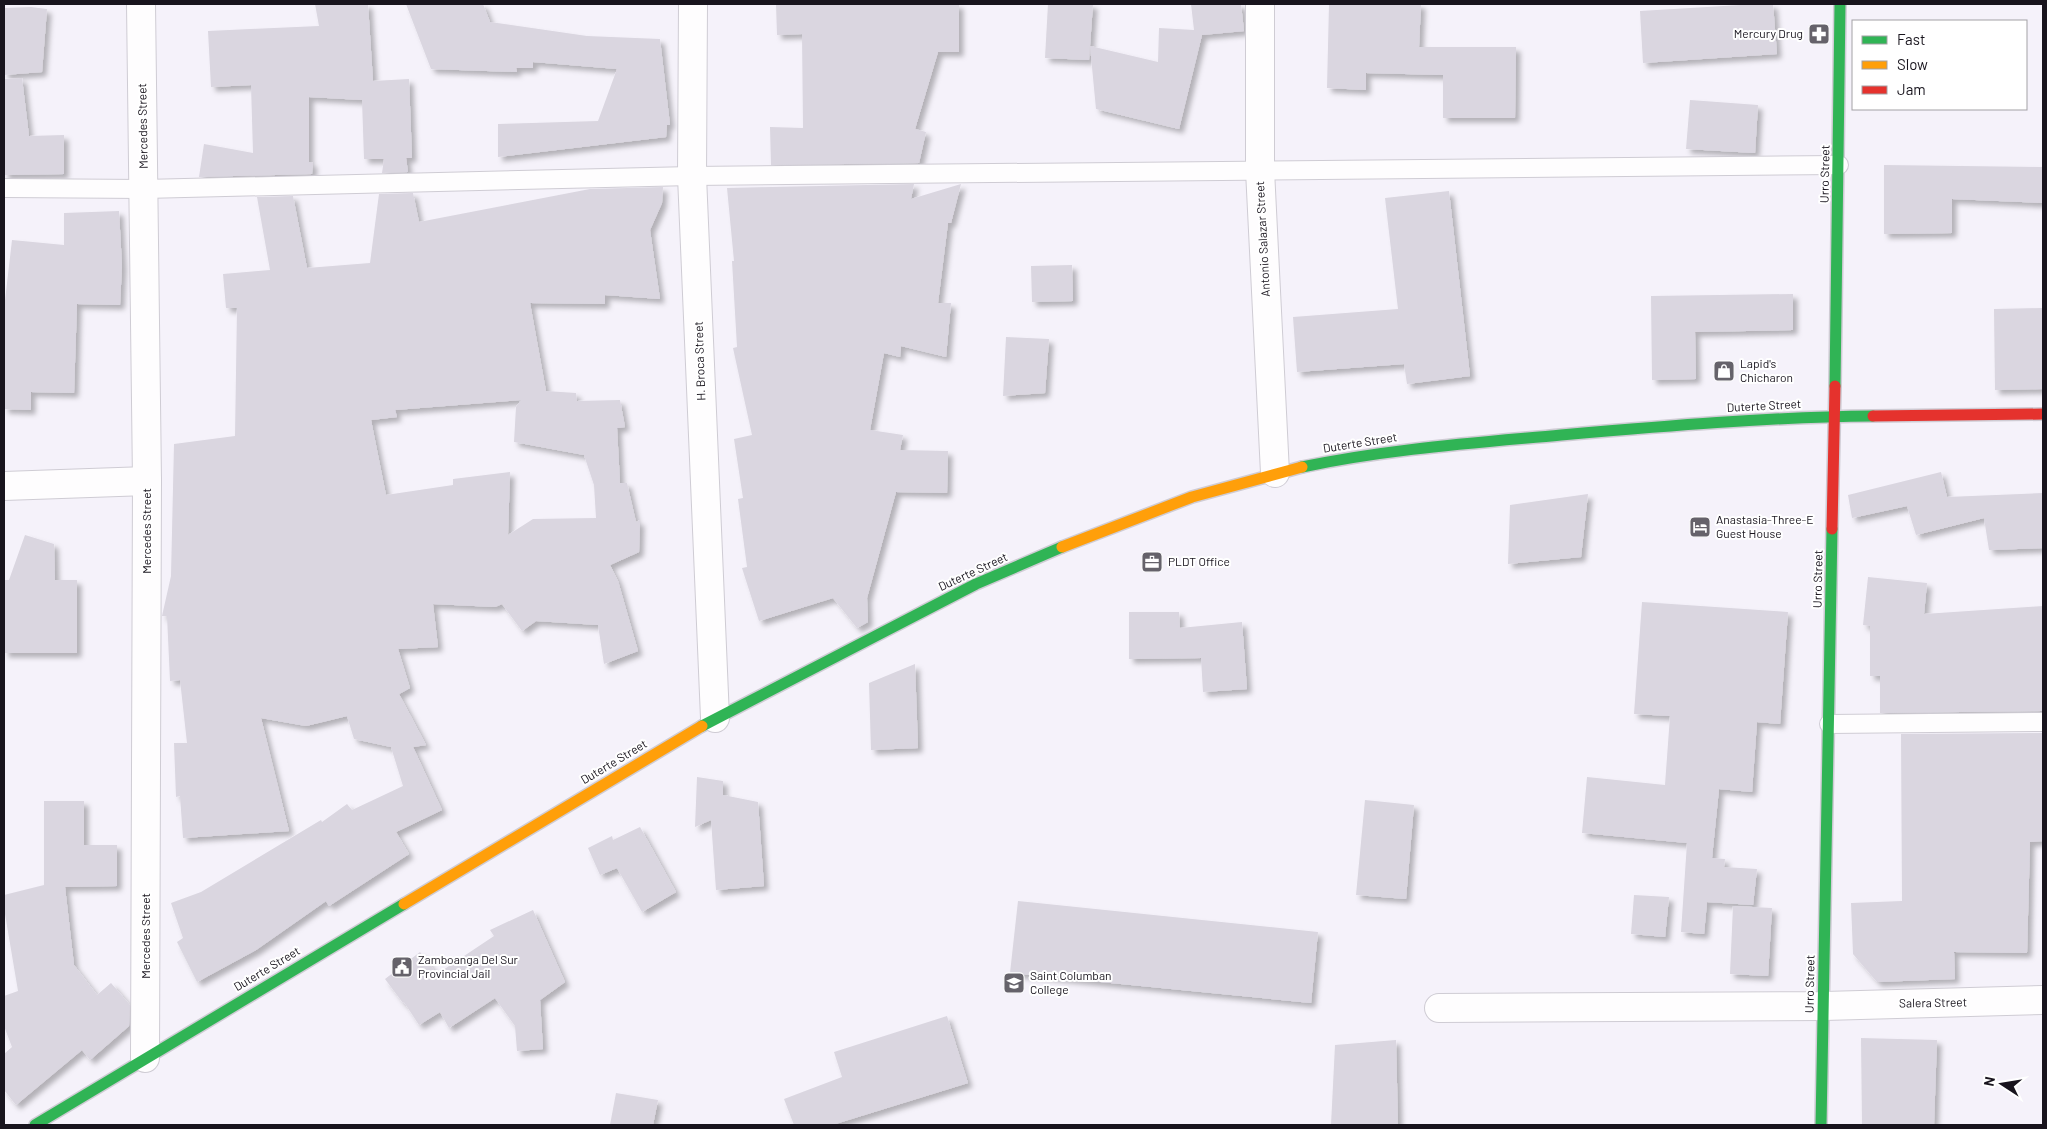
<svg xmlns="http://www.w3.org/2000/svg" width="2047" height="1129" font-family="Barlow,sans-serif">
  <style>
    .building { fill: #dad6e0; fill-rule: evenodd; filter: url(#shadow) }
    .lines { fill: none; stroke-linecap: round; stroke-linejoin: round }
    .lane-casing { stroke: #cfccd4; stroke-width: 20 }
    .street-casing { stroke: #cfccd4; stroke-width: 30 }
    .fast-casing { stroke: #cfccd4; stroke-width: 14 }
    .slow-casing { stroke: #cfccd4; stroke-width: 14 }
    .jam-casing { stroke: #cfccd4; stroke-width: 14 }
    .lane { stroke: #fefdfe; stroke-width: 18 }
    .street { stroke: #fefdfe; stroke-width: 28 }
    .fast { stroke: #30b455; stroke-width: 11 }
    .slow { stroke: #ff9f0a; stroke-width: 11 }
    .jam { stroke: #e5322d; stroke-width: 11 }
    .labels { text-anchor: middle; stroke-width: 4; stroke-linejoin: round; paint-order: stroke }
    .poi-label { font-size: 12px; fill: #18141d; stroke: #fff; text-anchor: start }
    .street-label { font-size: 12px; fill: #18141d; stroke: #fff }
  </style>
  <defs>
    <filter id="shadow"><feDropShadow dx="4.5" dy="4.5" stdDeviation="2.5" flood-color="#0004"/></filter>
  </defs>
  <rect width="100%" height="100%" fill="#f5f2fa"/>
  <g class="building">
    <path d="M 315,4 L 368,4 L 373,81 L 409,79 L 412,158 L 406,158 L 408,172 L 382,173 L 384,159 L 364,159 L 362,100 L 309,97 L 309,162 L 313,163 L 312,174 L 199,177 L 204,144 L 253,153 L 251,85 L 211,87 L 208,31 L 319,26 Z"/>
    <path d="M 406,4 L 483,4 L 490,22 L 587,36 L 660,39 L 670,125 L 667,125 L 666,137 L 498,157 L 498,124 L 598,121 L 617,69 L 533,62 L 533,68 L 516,68 L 517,72 L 431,69 Z"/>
    <path d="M 776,4 L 959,4 L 959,52 L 938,52 L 915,129 L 926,132 L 919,163 L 771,165 L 770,127 L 803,128 L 802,34 L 777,35 Z"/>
    <path d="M 1048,4 L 1093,4 L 1089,60 L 1045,58 Z"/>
    <path d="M 1191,4 L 1241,4 L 1244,31 L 1202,35 L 1179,129 L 1096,109 L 1090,46 L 1158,62 L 1159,28 L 1194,30 Z"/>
    <path d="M 1329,4 L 1421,4 L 1419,47 L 1516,47 L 1515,118 L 1443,118 L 1443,75 L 1366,73 L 1366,90 L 1327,88 Z"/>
    <path d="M 1757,4 L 1773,4 L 1777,54 L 1643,63 L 1640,11 Z"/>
    <path d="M 31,7 L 47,9 L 42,72 L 4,75 L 4,8 Z"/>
    <path d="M 22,78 L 29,136 L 64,135 L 64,174 L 4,175 L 4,79 Z"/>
    <path d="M 1690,100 L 1758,105 L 1755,153 L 1686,149 Z"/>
    <path d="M 1884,165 L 2043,167 L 2043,203 L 1952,199 L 1952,233 L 1884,234 Z"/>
    <path d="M 914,184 L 911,199 L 961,184 L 951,223 L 948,223 L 938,303 L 951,303 L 946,357 L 901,346 L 900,357 L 884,353 L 870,430 L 903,435 L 900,450 L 948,451 L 947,493 L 896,492 L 867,598 L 868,622 L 857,628 L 833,598 L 759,621 L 742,568 L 747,567 L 738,499 L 743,498 L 734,439 L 752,435 L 733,348 L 737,347 L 732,261 L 734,261 L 727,188 Z"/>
    <path d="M 663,187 L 662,203 L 650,230 L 660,299 L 605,295 L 605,304 L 530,303 L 546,391 L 576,393 L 577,401 L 620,400 L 625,427 L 617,428 L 620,483 L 627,483 L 636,522 L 640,520 L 639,552 L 610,565 L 618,581 L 638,651 L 604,664 L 598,625 L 536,621 L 522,631 L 502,604 L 495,607 L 433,604 L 438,647 L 398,649 L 410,688 L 399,694 L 426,745 L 413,747 L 442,810 L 396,832 L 409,854 L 329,906 L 326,901 L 256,950 L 197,982 L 177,942 L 183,938 L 171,903 L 201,892 L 321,820 L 322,822 L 347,804 L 352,810 L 403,786 L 391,747 L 354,739 L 347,716 L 306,726 L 261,718 L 289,831 L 183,838 L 180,796 L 176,797 L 174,743 L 187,743 L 180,680 L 170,681 L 167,616 L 162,616 L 171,576 L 174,444 L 235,436 L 237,308 L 226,308 L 223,274 L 270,270 L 257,197 L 293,196 L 307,268 L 370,263 L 379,194 L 413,193 L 419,222 L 590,189 ZM 521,400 L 516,407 L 514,442 L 584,455 L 594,485 L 596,518 L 533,519 L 508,535 L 510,472 L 453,479 L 453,485 L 386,495 L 371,420 L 397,417 L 395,410 Z"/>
    <path d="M 1449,191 L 1470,376 L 1407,384 L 1404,364 L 1297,372 L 1293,317 L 1398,309 L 1385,198 Z"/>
    <path d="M 119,211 L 122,266 L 120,305 L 77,304 L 74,393 L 31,392 L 31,410 L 4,409 L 4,309 L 12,240 L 64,245 L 64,213 Z"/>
    <path d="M 1072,265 L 1073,301 L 1032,302 L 1031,266 Z"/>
    <path d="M 1793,294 L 1793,330 L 1695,332 L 1696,379 L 1652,380 L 1651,296 Z"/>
    <path d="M 2043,308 L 2043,389 L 1995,390 L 1994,309 Z"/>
    <path d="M 1006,337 L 1049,339 L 1045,393 L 1003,396 Z"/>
    <path d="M 1941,472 L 1947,497 L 2043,493 L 2043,548 L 1989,550 L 1984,518 L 1916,535 L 1907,506 L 1852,518 L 1848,495 Z"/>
    <path d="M 1588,494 L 1581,557 L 1508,564 L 1510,505 Z"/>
    <path d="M 25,535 L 54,544 L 55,580 L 77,580 L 77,653 L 4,653 L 4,580 L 9,580 Z"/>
    <path d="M 1868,577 L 1927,583 L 1924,614 L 2043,606 L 2043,711 L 1880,713 L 1880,676 L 1870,676 L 1870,626 L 1863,625 Z"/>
    <path d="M 1642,602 L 1788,612 L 1780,724 L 1757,722 L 1752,792 L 1719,789 L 1712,858 L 1725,859 L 1724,867 L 1757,869 L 1753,905 L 1707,902 L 1704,934 L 1681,932 L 1687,843 L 1582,833 L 1587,777 L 1665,785 L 1670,716 L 1634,714 Z"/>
    <path d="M 1129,612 L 1179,612 L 1180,628 L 1242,622 L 1247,689 L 1203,692 L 1201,658 L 1129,659 Z"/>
    <path d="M 915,664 L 918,748 L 871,750 L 869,683 Z"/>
    <path d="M 2043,733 L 2043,841 L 2030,842 L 2027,953 L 1954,952 L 1955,979 L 1877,982 L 1853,954 L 1851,903 L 1902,901 L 1901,734 Z"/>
    <path d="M 697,777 L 723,781 L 723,795 L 758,802 L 764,886 L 716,890 L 711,820 L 695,827 Z"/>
    <path d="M 1365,800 L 1414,805 L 1406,899 L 1356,895 Z"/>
    <path d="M 44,801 L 84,801 L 84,845 L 117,845 L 117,886 L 65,887 L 74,965 L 97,995 L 111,983 L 130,1005 L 129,1026 L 90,1060 L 82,1050 L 16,1105 L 4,1090 L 4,1054 L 12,1047 L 4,1026 L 4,996 L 18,991 L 4,908 L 4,895 L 44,885 Z"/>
    <path d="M 640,827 L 676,892 L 642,912 L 617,868 L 600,875 L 588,848 L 612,836 L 613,840 Z"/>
    <path d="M 1634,895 L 1669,897 L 1665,937 L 1631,934 Z"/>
    <path d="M 1018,901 L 1318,932 L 1311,1003 L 1010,973 Z"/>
    <path d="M 1733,906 L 1772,908 L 1768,976 L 1730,974 Z"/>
    <path d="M 533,910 L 565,982 L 540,1000 L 543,1049 L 517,1051 L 515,1026 L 495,998 L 449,1028 L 440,1012 L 419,1025 L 404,1002 L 403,1003 L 385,979 L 420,952 L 437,974 L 494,936 L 490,930 Z"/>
    <path d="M 947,1016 L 968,1083 L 832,1125 L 794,1125 L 784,1099 L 842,1077 L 834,1052 Z"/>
    <path d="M 1861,1038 L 1937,1040 L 1934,1125 L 1862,1125 Z"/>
    <path d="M 1396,1040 L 1398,1125 L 1331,1125 L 1335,1045 Z"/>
    <path d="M 616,1093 L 658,1100 L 653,1125 L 610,1125 Z"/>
  </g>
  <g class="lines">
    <g class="lane-casing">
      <g id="lane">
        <path d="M 4,188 L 144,189 L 692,176 L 1839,165"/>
        <path d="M 1829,724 L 2043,722"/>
      </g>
    </g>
    <g class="street-casing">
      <g id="street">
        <path d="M 141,4 L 147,481 L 145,1058"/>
        <path d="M 693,4 L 692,176 L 715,718"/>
        <path d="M 1260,4 L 1260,170 L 1275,473"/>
        <path d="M 4,486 L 147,481"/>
        <path d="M 1439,1008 L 1824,1006 L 2043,1000"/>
      </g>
    </g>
    <g class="fast-casing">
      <g id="fast">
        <path d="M 1835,386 L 1840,4"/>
        <path d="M 1302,467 C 1387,449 1474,443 1561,435 C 1665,426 1769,417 1873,416"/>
        <path d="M 702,726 L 976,584 L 1062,547"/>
        <path d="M 35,1125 L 404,904"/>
        <path d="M 1821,1125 L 1832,529"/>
      </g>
    </g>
    <g class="slow-casing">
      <g id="slow">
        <path d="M 1062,547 L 1192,497 L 1302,467"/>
        <path d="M 404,904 L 702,726"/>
      </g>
    </g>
    <g class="jam-casing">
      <g id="jam">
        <path d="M 1873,416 L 2043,414"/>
        <path d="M 1832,529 L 1835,386"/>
      </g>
    </g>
    <use href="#lane" class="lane"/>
    <use href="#street" class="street"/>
    <use href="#fast" class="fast"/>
    <use href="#slow" class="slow"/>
    <use href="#jam" class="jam"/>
  </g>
  <defs>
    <g id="pharmacy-square" transform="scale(1.125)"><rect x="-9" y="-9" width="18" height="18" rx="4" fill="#65626a" stroke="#fff"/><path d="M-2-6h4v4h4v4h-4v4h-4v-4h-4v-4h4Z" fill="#fff"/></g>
    <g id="shop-square" transform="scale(1.125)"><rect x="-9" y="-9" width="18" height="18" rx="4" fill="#65626a" stroke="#fff"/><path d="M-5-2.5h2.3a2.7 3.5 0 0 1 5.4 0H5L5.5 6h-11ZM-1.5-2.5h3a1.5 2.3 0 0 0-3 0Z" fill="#fff"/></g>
    <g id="hotel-square" transform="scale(1.125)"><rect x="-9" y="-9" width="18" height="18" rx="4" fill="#65626a" stroke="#fff"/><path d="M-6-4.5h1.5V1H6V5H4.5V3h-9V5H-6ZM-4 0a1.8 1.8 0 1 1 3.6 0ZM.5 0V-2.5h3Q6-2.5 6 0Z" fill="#fff"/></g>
    <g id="office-square" transform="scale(1.125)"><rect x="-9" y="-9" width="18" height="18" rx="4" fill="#65626a" stroke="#fff"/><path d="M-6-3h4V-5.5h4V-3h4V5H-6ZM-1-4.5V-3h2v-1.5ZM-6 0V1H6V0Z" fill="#fff"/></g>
    <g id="civic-square" transform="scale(1.125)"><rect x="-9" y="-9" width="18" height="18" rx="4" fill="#65626a" stroke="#fff"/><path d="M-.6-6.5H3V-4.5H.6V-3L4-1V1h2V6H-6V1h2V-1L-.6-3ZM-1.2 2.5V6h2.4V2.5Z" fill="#fff"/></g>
    <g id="school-square" transform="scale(1.125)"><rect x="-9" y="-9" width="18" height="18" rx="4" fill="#65626a" stroke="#fff"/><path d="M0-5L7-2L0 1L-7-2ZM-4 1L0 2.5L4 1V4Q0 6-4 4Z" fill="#fff"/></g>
  </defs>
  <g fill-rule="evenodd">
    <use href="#pharmacy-square" x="1819" y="34"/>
    <use href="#shop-square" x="1724" y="371"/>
    <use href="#hotel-square" x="1700" y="527"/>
    <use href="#office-square" x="1152" y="562"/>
    <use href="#civic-square" x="402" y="967"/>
    <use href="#school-square" x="1014" y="983"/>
  </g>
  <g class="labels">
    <g class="poi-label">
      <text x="1803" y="38" text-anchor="end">Mercury Drug</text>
      <text x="1740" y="368">Lapid's<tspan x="1740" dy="14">Chicharon</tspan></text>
      <text x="1716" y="524">Anastasia-Three-E<tspan x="1716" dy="14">Guest House</tspan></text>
      <text x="1168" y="566">PLDT Office</text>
      <text x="418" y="964">Zamboanga Del Sur<tspan x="418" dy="14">Provincial Jail</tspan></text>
      <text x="1030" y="980">Saint Columban<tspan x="1030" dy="14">College</tspan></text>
    </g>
    <g class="street-label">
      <text transform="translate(143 126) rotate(-91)" y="4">Mercedes Street</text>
      <text transform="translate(1825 174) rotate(-89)" y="4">Urro Street</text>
      <text transform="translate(1263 239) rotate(-93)" y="4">Antonio Salazar Street</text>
      <text transform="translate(700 361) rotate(-92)" y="4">H. Broca Street</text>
      <text transform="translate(1764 406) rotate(-3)" y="4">Duterte Street</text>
      <text transform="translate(1360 443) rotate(-9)" y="4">Duterte Street</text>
      <text transform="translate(147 531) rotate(-90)" y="4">Mercedes Street</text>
      <text transform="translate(973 572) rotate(-25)" y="4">Duterte Street</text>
      <text transform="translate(1818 579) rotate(-89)" y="4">Urro Street</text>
      <text transform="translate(614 762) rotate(-31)" y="4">Duterte Street</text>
      <text transform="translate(146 936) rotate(-90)" y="4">Mercedes Street</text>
      <text transform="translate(267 969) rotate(-31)" y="4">Duterte Street</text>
      <text transform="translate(1810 984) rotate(-89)" y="4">Urro Street</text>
      <text transform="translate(1933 1003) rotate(-1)" y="4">Salera Street</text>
    </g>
  </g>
  <rect width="2047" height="1129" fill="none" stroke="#18141d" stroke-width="10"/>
  <rect x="1852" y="20" width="175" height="90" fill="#ffffff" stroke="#a3a1a5"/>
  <rect x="1862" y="36" width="25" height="8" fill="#30b455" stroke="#a3a1a5"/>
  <text x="1897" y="45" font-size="15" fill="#18141d">Fast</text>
  <rect x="1862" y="61" width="25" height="8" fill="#ff9f0a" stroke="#a3a1a5"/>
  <text x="1897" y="70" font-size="15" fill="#18141d">Slow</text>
  <rect x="1862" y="86" width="25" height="8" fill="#e5322d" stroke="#a3a1a5"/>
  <text x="1897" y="95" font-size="15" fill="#18141d">Jam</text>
  <g transform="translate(2002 1084) rotate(282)" stroke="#ffffff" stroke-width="4" paint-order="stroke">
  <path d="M0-4L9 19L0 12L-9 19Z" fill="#18141d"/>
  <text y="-8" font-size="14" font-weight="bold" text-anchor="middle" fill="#18141d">N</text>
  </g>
</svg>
